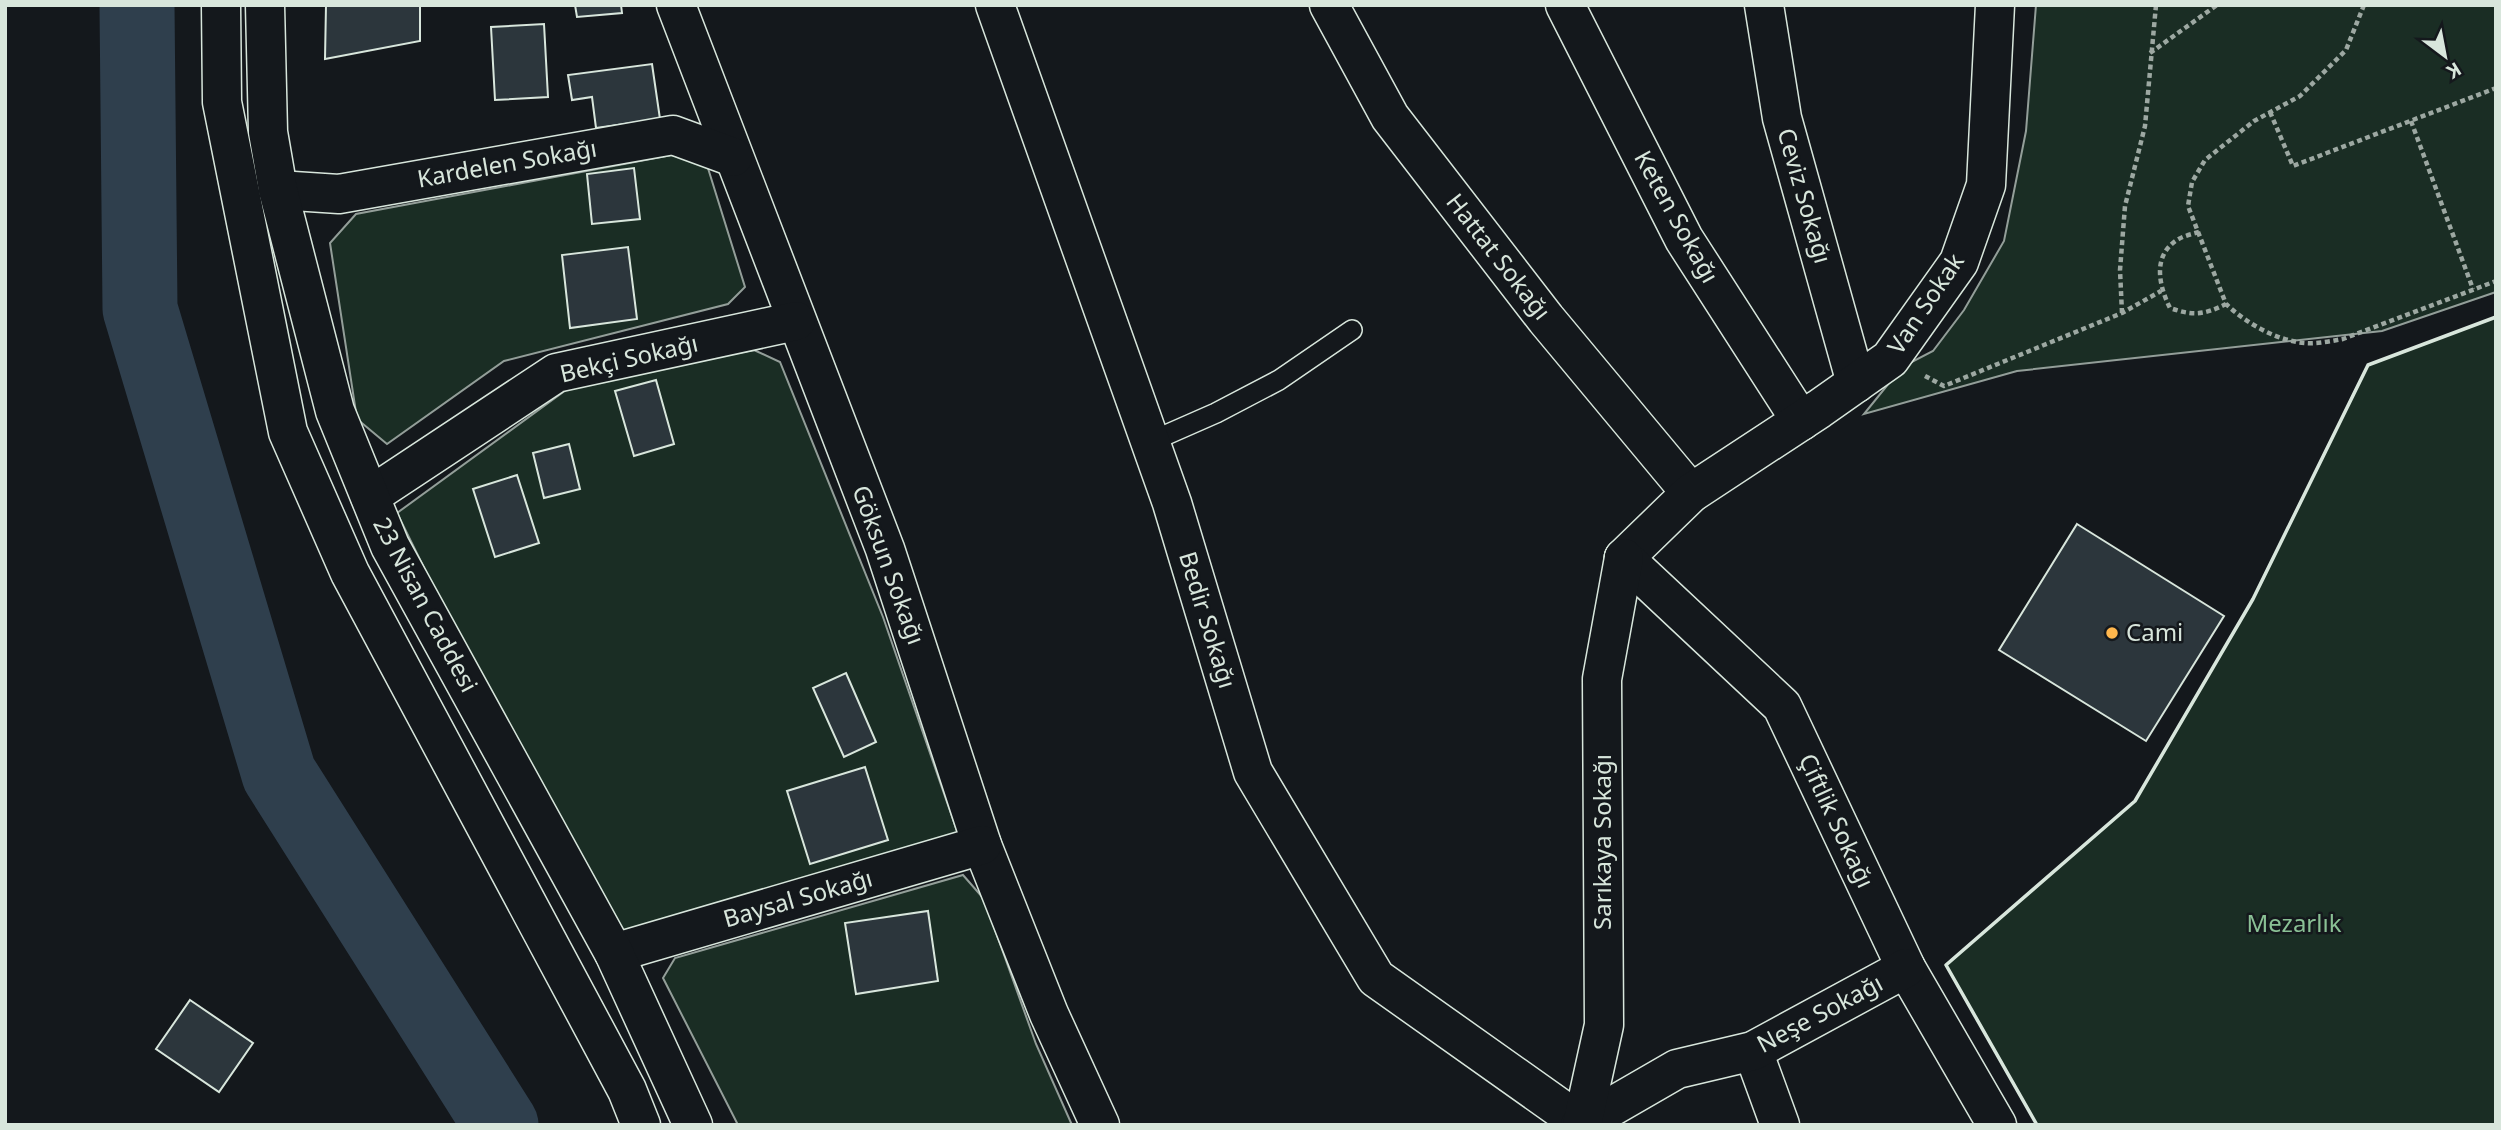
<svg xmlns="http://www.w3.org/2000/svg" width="2501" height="1130" font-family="'Noto Sans',sans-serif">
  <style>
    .green { fill: #1a2d24; stroke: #939e99; stroke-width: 2 }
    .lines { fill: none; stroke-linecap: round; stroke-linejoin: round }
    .river { stroke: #2f3f4d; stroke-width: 75 }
    .building { fill: #2c363c; stroke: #d8e6dc; stroke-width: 2 }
    .service-casing { stroke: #d8e6dc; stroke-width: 22 }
    .minor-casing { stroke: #d8e6dc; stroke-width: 41 }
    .tertiary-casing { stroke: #d8e6dc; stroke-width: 41 }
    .path { stroke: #9da8a2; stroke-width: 4.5; stroke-dasharray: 5 3.5; stroke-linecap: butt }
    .service { stroke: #14181c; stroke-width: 19 }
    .minor { stroke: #14181c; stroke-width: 38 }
    .tertiary { stroke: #14181c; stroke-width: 38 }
    .wall { stroke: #d8e6dc; stroke-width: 3.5 }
    .poi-dot { fill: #ffb74d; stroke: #14181c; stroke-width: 2.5 }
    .labels { text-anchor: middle; stroke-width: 5; stroke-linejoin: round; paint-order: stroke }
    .street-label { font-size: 24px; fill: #d8e6dc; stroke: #14181c }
    .poi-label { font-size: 24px; fill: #d8e6dc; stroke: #14181c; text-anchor: start }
    .park-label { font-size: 24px; fill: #8ac095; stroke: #14181c }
  </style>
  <rect width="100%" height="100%" fill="#14181c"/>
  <g class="green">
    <path d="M 2036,5 L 2496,5 L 2496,292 L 2382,331 L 2017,371 L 1864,414 L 1902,367 L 1933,351 L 1964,310 L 2004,241 L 2026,131 Z"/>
    <path d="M 672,155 L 707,165 L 745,287 L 728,304 L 504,361 L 387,444 L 357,419 L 330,243 L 356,214 Z"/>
    <path d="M 2496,317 L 2496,1125 L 2037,1125 L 1946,965 L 2135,801 L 2253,599 L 2368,365 Z"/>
    <path d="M 754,350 L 780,362 L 883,617 L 958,834 L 641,937 L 618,929 L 474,669 L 397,513 L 577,382 Z"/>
    <path d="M 963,875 L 984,899 L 1036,1044 L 1072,1125 L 738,1125 L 663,978 L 675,958 Z"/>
  </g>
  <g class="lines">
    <path class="river" d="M 137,5 L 140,309 L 279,774 L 501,1125"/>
  </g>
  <g class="building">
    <path d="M 326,5 L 420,5 L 420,41 L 325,59 Z"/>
    <path d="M 575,5 L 621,5 L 622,13 L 577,17 Z"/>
    <path d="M 544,24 L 548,97 L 495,100 L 491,27 Z"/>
    <path d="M 652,64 L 660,119 L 596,128 L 592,97 L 572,100 L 568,75 Z"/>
    <path d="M 634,168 L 640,219 L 592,224 L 587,174 Z"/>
    <path d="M 628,247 L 637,319 L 570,328 L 562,255 Z"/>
    <path d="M 656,380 L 674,444 L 634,456 L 615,391 Z"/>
    <path d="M 569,444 L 580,489 L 544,498 L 533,453 Z"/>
    <path d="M 517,475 L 539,543 L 495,557 L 473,489 Z"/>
    <path d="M 2077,524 L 2224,616 L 2146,741 L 1999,650 Z"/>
    <path d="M 846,673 L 876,742 L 844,757 L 813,688 Z"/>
    <path d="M 865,767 L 888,840 L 810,864 L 787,791 Z"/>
    <path d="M 928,911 L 938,981 L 856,994 L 845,923 Z"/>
    <path d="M 190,1000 L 253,1043 L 219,1092 L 156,1049 Z"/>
  </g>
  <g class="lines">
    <g class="service-casing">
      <path id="service" d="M 1150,442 L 1216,413 L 1279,380 L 1352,330"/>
    </g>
    <g class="minor-casing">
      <g id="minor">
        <path d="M 676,5 L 885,549 L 982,845 L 1049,1014 L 1100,1125"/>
        <path d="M 995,5 L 1172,503 L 1253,772 L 1376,978 L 1582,1124"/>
        <path d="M 1329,5 L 1390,117 L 1546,319 L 1691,493"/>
        <path d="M 1565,5 L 1684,239 L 1801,421"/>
        <path d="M 1764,5 L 1782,118 L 1856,383"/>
        <path d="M 278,190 L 339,194 L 673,135 L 733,157"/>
        <path d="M 370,496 L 556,373 L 796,321"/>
        <path d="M 1624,558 L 1691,493 L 1819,409 L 1890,359 L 1959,262 L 1986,185 L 1995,5"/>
        <path d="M 1624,558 L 1782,706 L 1906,968 L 1997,1125"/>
        <path d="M 614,953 L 982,845"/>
        <path d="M 1753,1051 L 1780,1125"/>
        <path d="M 1580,1125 L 1677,1069 L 1753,1051 L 1906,968"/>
        <path d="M 1582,1125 L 1604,1025 L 1602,679 L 1624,558"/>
      </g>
    </g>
    <g class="tertiary-casing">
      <g id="tertiary">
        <path d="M 221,5 L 222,102 L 288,432 L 350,573 L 627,1090 L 641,1125"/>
        <path d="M 265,5 L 268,132 L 278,190 L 335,411 L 390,546 L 614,953 L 693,1125"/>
      </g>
    </g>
    <g class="path">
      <path d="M 2364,5 L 2346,50 L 2300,96 L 2254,121 L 2205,160 L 2192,182 L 2188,206 L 2226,304 C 2246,323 2277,341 2305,343 C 2317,344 2331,341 2343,339 L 2496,281"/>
      <path d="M 2150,53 L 2217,5"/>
      <path d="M 2270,112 L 2293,166 L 2496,88"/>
      <path d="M 2411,121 L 2473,289"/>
      <path d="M 2199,232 C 2192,234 2183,236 2177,240 C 2152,256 2159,286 2170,308 C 2193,316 2204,315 2226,304"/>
      <path d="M 2122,313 L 2120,270 L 2125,206 L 2145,126 L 2156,5"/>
      <path d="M 1925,376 L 1944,386 L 2122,313 L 2161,291"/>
    </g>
    <use href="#service" class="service"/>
    <use href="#minor" class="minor"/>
    <use href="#tertiary" class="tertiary"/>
    <path class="wall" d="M 2037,1125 L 1946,965 L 2135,801 L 2253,599 L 2368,365 L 2496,317"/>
  </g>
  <circle class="poi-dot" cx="2112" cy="633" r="7"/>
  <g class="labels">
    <g class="street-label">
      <text transform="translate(507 164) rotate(-10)" y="8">Kardelen Sokağı</text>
      <text transform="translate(1804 196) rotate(74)" y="8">Ceviz Sokağı</text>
      <text transform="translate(1676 217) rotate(61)" y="8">Keten Sokağı</text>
      <text transform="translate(1498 257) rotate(52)" y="8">Hattat Sokağı</text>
      <text transform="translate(1926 304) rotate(-56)" y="8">Van Sokak</text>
      <text transform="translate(629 359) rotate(-13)" y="8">Bekçi Sokağı</text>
      <text transform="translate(888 565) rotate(70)" y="8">Göksun Sokağı</text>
      <text transform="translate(425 605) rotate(62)" y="8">23 Nisan Caddesi</text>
      <text transform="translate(1207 620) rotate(73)" y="8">Bedir Sokağı</text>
      <text transform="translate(1836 821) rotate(65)" y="8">Çiftlik Sokağı</text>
      <text transform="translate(1603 842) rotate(-90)" y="8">Sarıkaya Sokağı</text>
      <text transform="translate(798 899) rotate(-16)" y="8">Baysal Sokağı</text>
      <text transform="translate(1820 1014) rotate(-28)" y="8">Neşe Sokağı</text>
    </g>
    <g class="poi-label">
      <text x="2126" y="641">Cami</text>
    </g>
    <g class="park-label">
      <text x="2294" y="932">Mezarlık</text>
    </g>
  </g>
  <rect width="2501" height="1130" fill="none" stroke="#d8e6dc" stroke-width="14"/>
  <g transform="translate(2445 56) rotate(148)" stroke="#14181c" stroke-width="5" paint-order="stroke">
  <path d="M0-5L12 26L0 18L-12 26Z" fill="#d8e6dc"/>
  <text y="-10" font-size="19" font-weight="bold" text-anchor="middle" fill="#d8e6dc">K</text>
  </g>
</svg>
